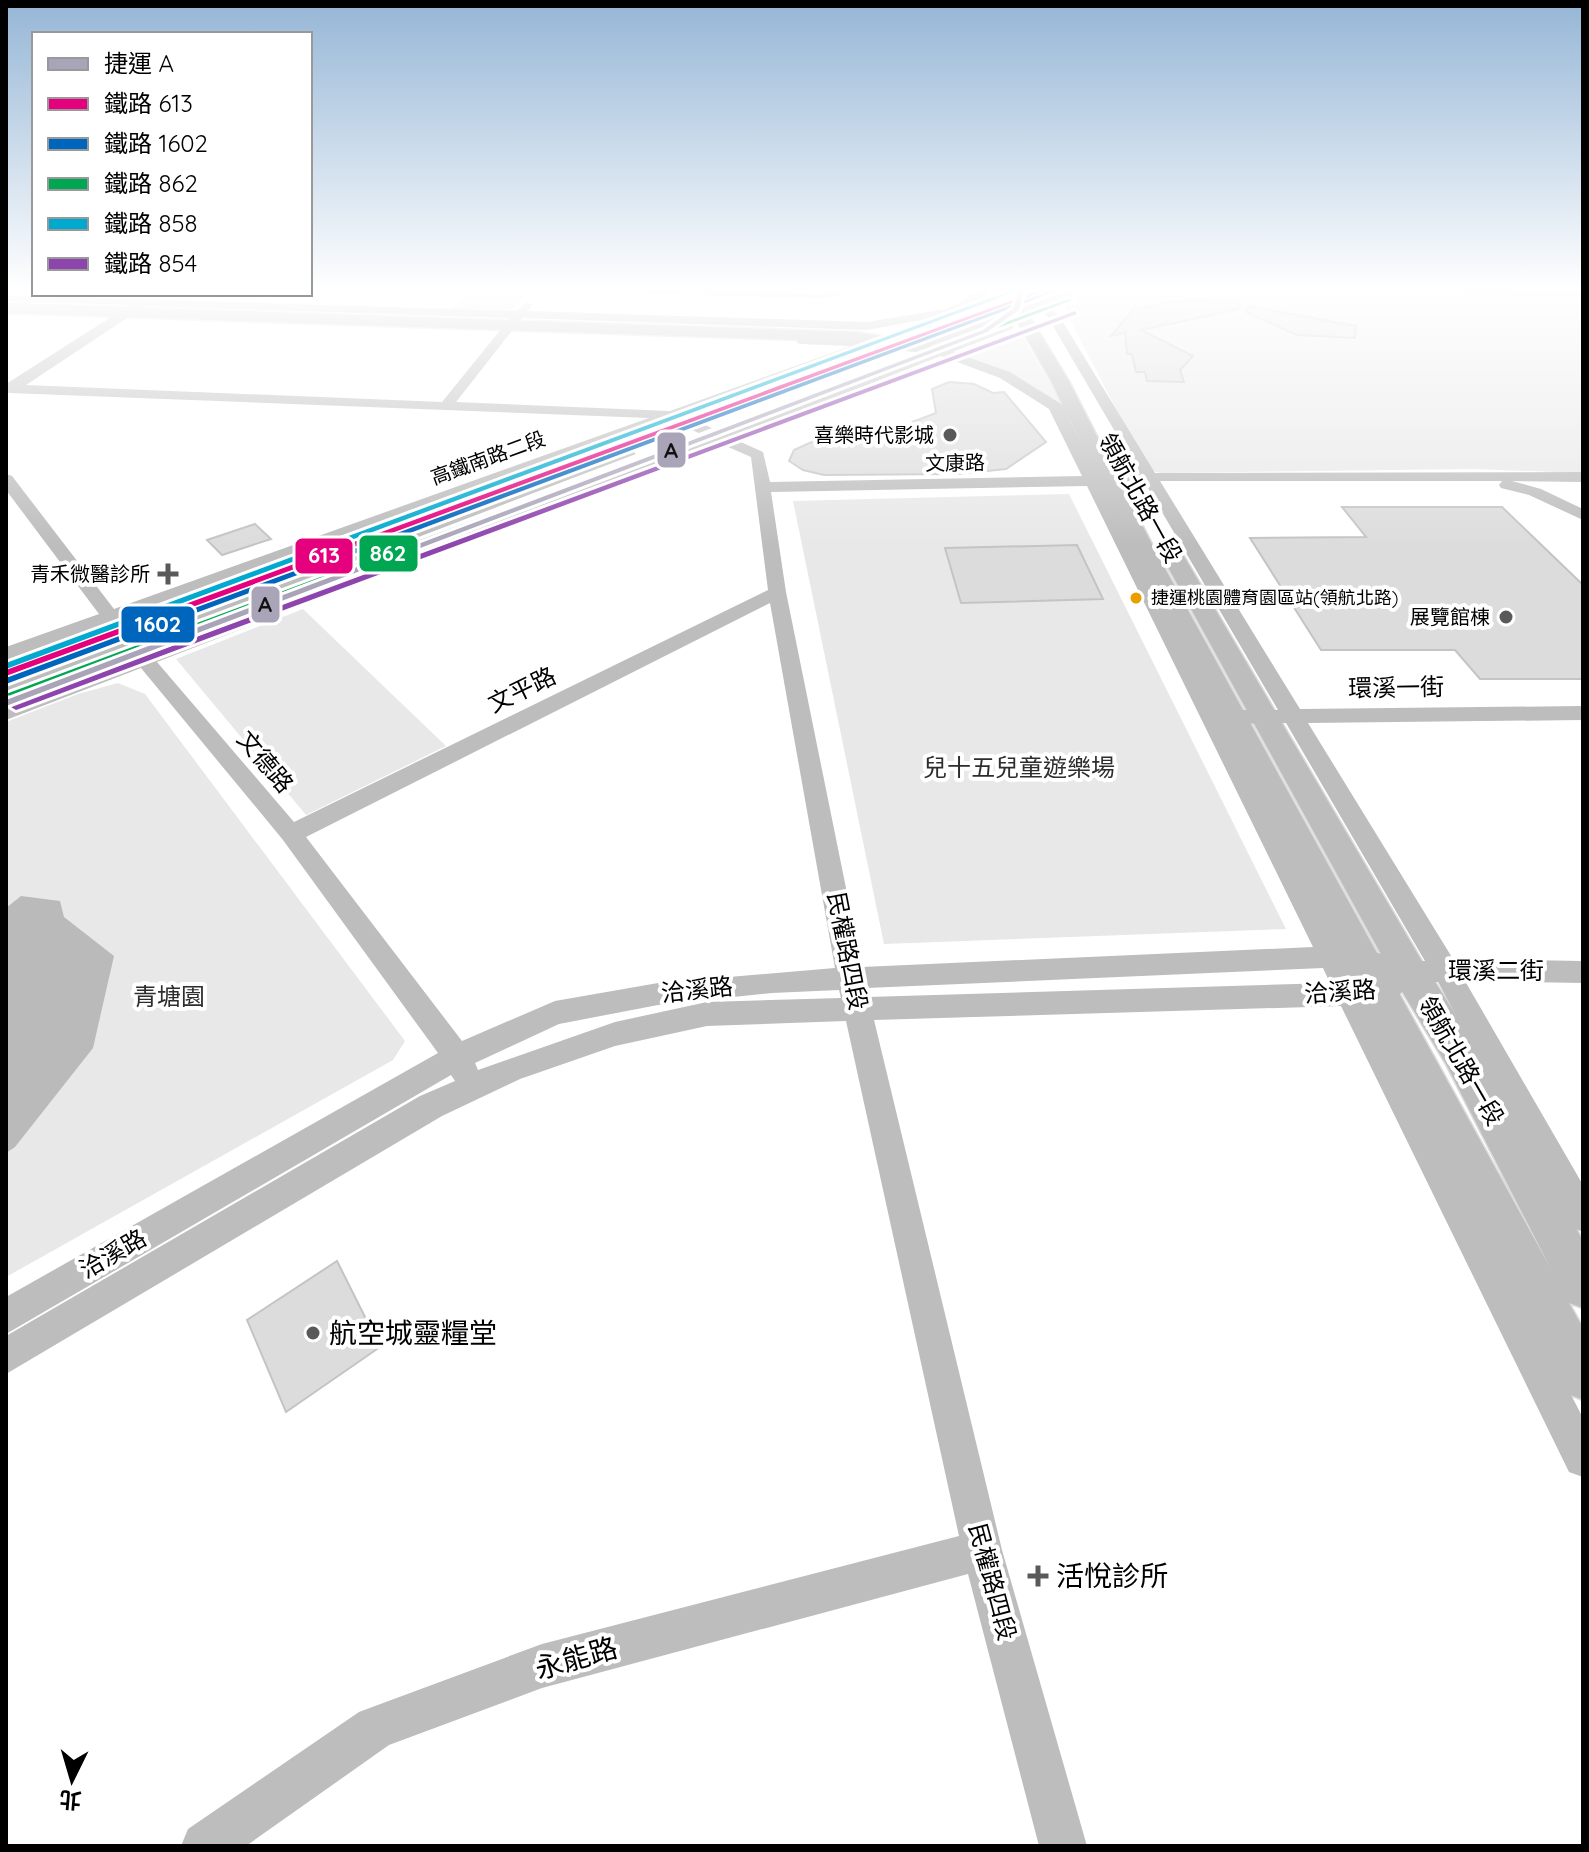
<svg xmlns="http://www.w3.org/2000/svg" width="1589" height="1852" font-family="Quicksand,'Noto Sans TC',sans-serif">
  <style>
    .green { fill: #e8e8e8 }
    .water { fill: #bababa }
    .building { fill: #dcdcdc; stroke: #c4c4c4; stroke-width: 2 }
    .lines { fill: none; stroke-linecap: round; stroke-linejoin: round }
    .major-casing { stroke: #dbdbdb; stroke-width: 3 }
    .minor { fill: #bdbdbd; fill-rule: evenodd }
    .major { fill: #bdbdbd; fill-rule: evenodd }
    .rail-1-casing { stroke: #fff; stroke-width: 6 }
    .rail-2-casing { stroke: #fff; stroke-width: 6 }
    .rail-3-casing { stroke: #fff; stroke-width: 6 }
    .rail-4-casing { stroke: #fff; stroke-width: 6 }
    .rail-5-casing { stroke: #fff; stroke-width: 6 }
    .rail-1 { fill: #e5007d; fill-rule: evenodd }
    .rail-2 { fill: #0065bd; fill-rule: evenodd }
    .rail-3 { fill: #00a651; fill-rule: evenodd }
    .rail-4 { fill: #00a9ce; fill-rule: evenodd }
    .rail-5 { fill: #8e44ad; fill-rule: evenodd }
    .metro-1-casing { stroke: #fff; stroke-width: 6 }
    .metro-1 { fill: #aaa4b9; fill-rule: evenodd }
    .poi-dot { fill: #595959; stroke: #fff; stroke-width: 3 }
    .bus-dot { fill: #eb9e00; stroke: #fff; stroke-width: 3 }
    .labels { text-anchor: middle; stroke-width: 8; stroke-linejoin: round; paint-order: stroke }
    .far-bus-label { font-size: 18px; fill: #000; stroke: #fff; text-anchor: start }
    .far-poi-label { font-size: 20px; fill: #000; stroke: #fff; text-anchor: end }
    .far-street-label { font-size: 20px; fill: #000; stroke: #fff }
    .street-label { font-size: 24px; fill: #000; stroke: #fff }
    .park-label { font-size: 24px; fill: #2d2d2d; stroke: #fff }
    .near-poi-label { font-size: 28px; fill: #000; stroke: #fff; text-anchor: start }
    .near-street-label { font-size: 28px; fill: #000; stroke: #fff }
    .line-badge { stroke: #fff; stroke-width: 3 }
    .badge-label { font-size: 22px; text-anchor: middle; font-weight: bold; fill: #fff }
    .pale-badge-label { font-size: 22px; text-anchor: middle; font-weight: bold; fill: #111 }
  </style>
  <rect width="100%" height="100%" fill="#fff"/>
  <g class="green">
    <path d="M 509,287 L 532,287 L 511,310 L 450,310 L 470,289 L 506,290 Z"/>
    <path d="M 1106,287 L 1309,287 L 1583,296 L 1583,473 L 1473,469 L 1160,473 L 1147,469 L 1066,312 L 1066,301 Z"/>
    <path d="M 1019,330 L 1066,410 L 1033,386 L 960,355 Z"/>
    <path d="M 877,349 L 888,353 L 707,419 L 697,415 Z"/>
    <path d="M 662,428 L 674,431 L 169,617 L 161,610 Z"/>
    <path d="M 1069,494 L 1286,929 L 884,944 L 793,501 Z"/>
    <path d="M 303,609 L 446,746 L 306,815 L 176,659 Z"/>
    <path d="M 87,638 L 94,647 L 6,680 L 6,668 Z"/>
    <path d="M 118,683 L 145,694 L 405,1041 L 393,1060 L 6,1277 L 6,722 L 78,694 Z"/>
  </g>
  <path class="water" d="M 21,896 L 60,901 L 64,917 L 114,956 L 93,1048 L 15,1147 L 6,1153 L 6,908 Z"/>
  <g class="building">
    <path d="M 1239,299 L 1240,309 L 1141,330 L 1193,356 L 1180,370 L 1184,382 L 1147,381 L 1145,372 L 1136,372 L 1132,354 L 1127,354 L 1125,333 L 1111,336 L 1136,306 L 1140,309 L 1171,301 Z"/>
    <path d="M 1248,306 L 1356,326 L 1355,338 L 1297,335 L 1246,312 Z"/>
    <path d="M 949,382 L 974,384 L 993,393 L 1004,392 L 1046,442 L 1006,469 L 958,474 L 824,475 L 803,470 L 789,461 L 794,450 L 816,440 L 840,435 L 896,436 L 903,433 L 912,422 L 936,413 L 932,389 Z"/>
    <path d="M 1342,507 L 1502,507 L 1583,585 L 1583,679 L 1480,679 L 1455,650 L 1321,650 L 1250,538 L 1366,537 Z"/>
    <path d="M 255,524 L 271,539 L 222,555 L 207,540 Z"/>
    <path d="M 1077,545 L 1103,599 L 961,603 L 945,548 Z"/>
    <path d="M 337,1261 L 380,1347 L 286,1412 L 247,1320 Z"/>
  </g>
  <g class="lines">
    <g class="major-casing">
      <path id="major" d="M 998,287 L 1012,287 L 1022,303 L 1069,287 L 1090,287 L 1027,312 L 1069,381 L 1157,554 L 1551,1269 L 1446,1064 L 1397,983 L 1163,558 L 1166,553 L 1182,553 L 1185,558 L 1423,963 L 1472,1040 L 1583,1241 L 1583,1308 L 1569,1303 L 1583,1328 L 1583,1400 L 1566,1393 L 1135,554 L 1051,381 L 1014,316 L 916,351 L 856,342 L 6,313 L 6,303 L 856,332 L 915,341 L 1010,308 Z"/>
    </g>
    <g class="minor">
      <path d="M 535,287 L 823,293 L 832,287 L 844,287 L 838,295 L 824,299 L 541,290 Z"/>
      <path d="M 982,287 L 994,287 L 983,299 L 954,314 L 867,330 L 522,318 L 456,402 L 670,411 L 851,346 L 801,344 L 797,343 L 797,337 L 916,342 L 940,348 L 1003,324 L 1014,307 L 1018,306 L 1024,309 L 1012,329 L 953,352 L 1010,372 L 1074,412 L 1074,418 L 1069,419 L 1098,476 L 1140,474 L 1047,316 L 1030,303 L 1036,300 L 1058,314 L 1155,473 L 1583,472 L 1583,482 L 1512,481 L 1541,489 L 1583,509 L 1583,520 L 1529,495 L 1501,488 L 1499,485 L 1502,481 L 1160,481 L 1300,709 L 1583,706 L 1583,720 L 1308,723 L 1453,959 L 1583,961 L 1583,983 L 1465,981 L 1583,1185 L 1583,1232 L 1571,1227 L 1438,982 L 1407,983 C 1402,998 1386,1004 1370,1005 L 1583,1418 L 1583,1477 L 1569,1472 L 1341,1006 L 874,1020 L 1002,1550 L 1087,1846 L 1039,1846 L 968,1574 L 542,1688 L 389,1745 L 246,1846 L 181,1846 L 188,1829 L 359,1712 L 375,1706 L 542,1644 L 959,1536 L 846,1021 L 707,1026 L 615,1046 L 520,1079 L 442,1116 L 6,1374 L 6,1336 L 420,1096 L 455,1081 L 451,1075 L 6,1334 L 6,1297 L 438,1053 L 283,840 L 141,668 L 6,720 L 6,705 L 132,657 L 125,649 L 6,693 L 6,680 L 117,639 L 107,624 L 6,660 L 6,647 L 99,614 L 6,490 L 6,474 L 12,476 L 114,609 L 649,418 L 10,393 L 6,392 L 6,384 L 130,305 L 6,301 L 6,295 L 516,311 L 527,302 L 533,305 L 528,311 L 867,322 L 946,309 L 961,302 ZM 145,306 L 510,318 L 442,402 L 26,385 ZM 864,347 L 928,353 L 720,432 L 684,415 L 862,351 ZM 941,356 L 1000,378 L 1049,409 L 1082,476 L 770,482 L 763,452 L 732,438 ZM 671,420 L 707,437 L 148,651 L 141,643 L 636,454 L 633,451 L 623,451 L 133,633 L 122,619 ZM 719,443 L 751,457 L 768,590 L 294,822 L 157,662 ZM 1145,483 L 1278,710 L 1219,710 L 1103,485 ZM 1087,486 L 1313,947 L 862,967 L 786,592 L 771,492 ZM 770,603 L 835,968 L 658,983 L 555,1001 L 462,1041 L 306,837 ZM 1286,723 L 1425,961 C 1396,963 1370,946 1340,947 L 1225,724 ZM 1323,968 L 1330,983 L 868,997 L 867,988 ZM 1351,968 L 1362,968 L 1385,976 L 1375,982 L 1359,982 ZM 839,990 L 841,998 L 707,1002 L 615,1022 L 478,1070 L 475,1063 L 559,1024 L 658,1005 L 772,993 Z"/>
      <path d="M 1344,287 L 1583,291 L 1583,297 L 1350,290 Z"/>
    </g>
    <use href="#major" class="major"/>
    <g class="rail-1-casing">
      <path id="rail-1" d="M 1048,287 L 1056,287 L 6,676 L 6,670 Z"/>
    </g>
    <g class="rail-2-casing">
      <path id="rail-2" d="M 1060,287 L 1068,287 L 6,684 L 6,678 Z"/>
    </g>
    <g class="rail-3-casing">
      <path id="rail-3" d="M 1068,299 L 1073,300 L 14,696 L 11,697 L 6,694 Z"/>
    </g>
    <g class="rail-4-casing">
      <path id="rail-4" d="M 1020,287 L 1028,287 L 6,669 L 6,663 Z"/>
    </g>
    <g class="rail-5-casing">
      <path id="rail-5" d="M 1075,311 L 1077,314 L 19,709 L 16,710 L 11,707 L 13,705 Z"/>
    </g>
    <use href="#rail-1" class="rail-1"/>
    <use href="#rail-2" class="rail-2"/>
    <use href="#rail-3" class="rail-3"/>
    <use href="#rail-4" class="rail-4"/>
    <use href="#rail-5" class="rail-5"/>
    <g class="metro-1-casing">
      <path id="metro-1" d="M 1019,287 L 1025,287 L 1019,310 L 987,332 L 6,706 L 6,700 L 983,330 L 1014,308 Z"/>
    </g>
    <use href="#metro-1" class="metro-1"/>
  </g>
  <linearGradient id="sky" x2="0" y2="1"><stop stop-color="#95b6d6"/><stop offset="0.53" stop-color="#fff"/><stop offset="1" stop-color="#fff" stop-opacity="0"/></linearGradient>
  <rect width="1589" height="546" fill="url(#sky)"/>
  <g class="poi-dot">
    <circle cx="950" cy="435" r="8"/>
    <path d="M164 562h8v8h8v8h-8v8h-8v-8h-8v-8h8z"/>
    <circle cx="1506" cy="617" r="8"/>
    <circle cx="313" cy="1333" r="8"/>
    <path d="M1034 1564h8v8h8v8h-8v8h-8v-8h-8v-8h8z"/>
  </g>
  <circle class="bus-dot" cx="1136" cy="598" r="7"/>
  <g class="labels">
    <g class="far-bus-label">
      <text x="1151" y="604">捷運桃園體育園區站(領航北路)</text>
    </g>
    <g class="far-poi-label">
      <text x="934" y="442">喜樂時代影城</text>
      <text x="150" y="581">青禾微醫診所</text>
      <text x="1490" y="624">展覽館棟</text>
    </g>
    <g class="far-street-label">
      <text transform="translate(488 458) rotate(-20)" y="7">高鐵南路二段</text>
      <text transform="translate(955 463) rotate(-1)" y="7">文康路</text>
    </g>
    <g class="street-label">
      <text transform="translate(1140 498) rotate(61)" y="8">領航北路一段</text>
      <text transform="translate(1396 688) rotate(-1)" y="8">環溪一街</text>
      <text transform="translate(522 690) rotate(-26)" y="8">文平路</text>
      <text transform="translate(265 762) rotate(50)" y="8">文德路</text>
      <text transform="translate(847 951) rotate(79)" y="8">民權路四段</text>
      <text x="1496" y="979">環溪二街</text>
      <text transform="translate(697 990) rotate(-6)" y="8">洽溪路</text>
      <text transform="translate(1340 992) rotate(-4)" y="8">洽溪路</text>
      <text transform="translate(1461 1061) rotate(60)" y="8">領航北路一段</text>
      <text transform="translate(113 1254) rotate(-30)" y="8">洽溪路</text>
      <text transform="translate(992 1582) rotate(75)" y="8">民權路四段</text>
    </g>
    <g class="park-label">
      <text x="1019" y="776">兒十五兒童遊樂場</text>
      <text x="169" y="1005">青塘園</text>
    </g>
    <g class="near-poi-label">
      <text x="329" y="1343">航空城靈糧堂</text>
      <text x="1056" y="1586">活悅診所</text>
    </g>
    <g class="near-street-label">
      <text transform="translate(576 1658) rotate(-16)" y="10">永能路</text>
    </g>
  </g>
  <g class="line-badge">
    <rect x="656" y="431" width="31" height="38" rx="8" fill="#aaa4b9"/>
    <rect x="358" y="534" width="61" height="39" rx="8" fill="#00a651"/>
    <rect x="294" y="537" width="60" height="38" rx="8" fill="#e5007d"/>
    <rect x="250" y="585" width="31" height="39" rx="8" fill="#aaa4b9"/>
    <rect x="120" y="605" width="76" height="39" rx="8" fill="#0065bd"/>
  </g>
  <g class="badge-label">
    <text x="388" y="561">862</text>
    <text x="324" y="563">613</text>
    <text x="158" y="632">1602</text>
  </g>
  <g class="pale-badge-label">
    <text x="671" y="458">A</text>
    <text x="265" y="612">A</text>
  </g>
  <rect width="1589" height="1852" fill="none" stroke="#000000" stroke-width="16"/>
  <rect x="32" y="32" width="280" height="264" fill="#ffffff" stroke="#999999" stroke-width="2"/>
  <rect x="48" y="58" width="40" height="12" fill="#aaa4b9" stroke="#999999" stroke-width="2"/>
  <text x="104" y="72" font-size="24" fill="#000000">捷運 A</text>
  <rect x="48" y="98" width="40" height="12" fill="#e5007d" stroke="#999999" stroke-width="2"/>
  <text x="104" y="112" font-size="24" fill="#000000">鐵路 613</text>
  <rect x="48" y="138" width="40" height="12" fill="#0065bd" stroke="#999999" stroke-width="2"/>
  <text x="104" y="152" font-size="24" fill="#000000">鐵路 1602</text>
  <rect x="48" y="178" width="40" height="12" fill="#00a651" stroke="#999999" stroke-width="2"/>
  <text x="104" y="192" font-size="24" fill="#000000">鐵路 862</text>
  <rect x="48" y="218" width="40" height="12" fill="#00a9ce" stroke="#999999" stroke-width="2"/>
  <text x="104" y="232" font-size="24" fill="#000000">鐵路 858</text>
  <rect x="48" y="258" width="40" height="12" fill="#8e44ad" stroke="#999999" stroke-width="2"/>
  <text x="104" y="272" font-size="24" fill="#000000">鐵路 854</text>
  <g transform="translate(72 1780) rotate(185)" stroke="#ffffff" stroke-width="6" paint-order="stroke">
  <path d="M0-6L14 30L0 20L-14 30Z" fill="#000000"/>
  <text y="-12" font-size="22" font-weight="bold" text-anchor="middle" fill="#000000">北</text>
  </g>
</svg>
